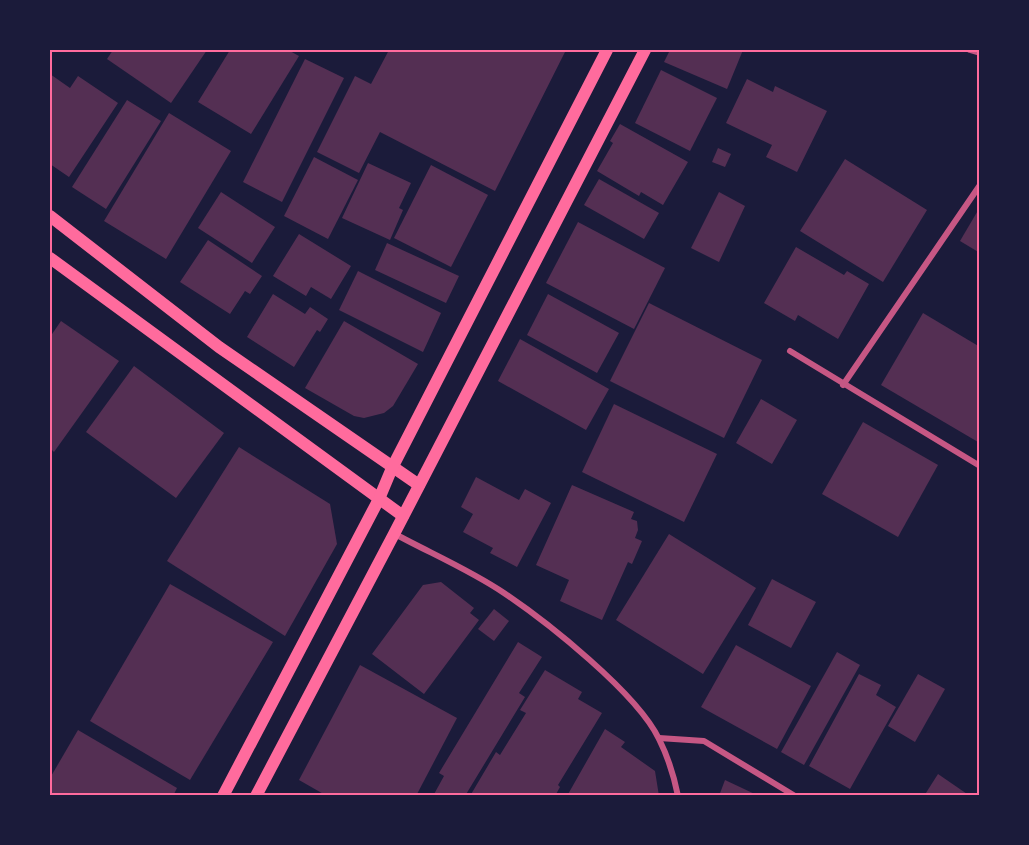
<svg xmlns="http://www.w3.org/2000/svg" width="1029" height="845" font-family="'Space Grotesk',sans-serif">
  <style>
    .building { fill: #542f53 }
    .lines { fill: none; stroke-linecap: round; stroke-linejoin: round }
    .minor { stroke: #c65784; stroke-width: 6 }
    .secondary { stroke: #ff6b9d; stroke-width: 12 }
    .neatline { fill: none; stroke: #ff6b9d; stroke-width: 2 }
  </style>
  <rect width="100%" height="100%" fill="#1b1b3a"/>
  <g class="building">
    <path d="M 113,50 L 207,50 L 171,103 L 107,59 Z"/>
    <path d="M 230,50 L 288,50 L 299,56 L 251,134 L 198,102 Z"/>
    <path d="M 389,50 L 566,50 L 495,191 L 380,132 L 359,173 L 317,152 L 355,76 L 371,84 Z"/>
    <path d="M 670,50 L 743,50 L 727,89 L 664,62 Z"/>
    <path d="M 305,59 L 344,78 L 282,202 L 243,182 Z"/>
    <path d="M 661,70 L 717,98 L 690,151 L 635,123 Z"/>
    <path d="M 50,74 L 70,88 L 78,76 L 118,103 L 69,177 L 50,164 Z"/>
    <path d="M 747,79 L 773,92 L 775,86 L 827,111 L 797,172 L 766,157 L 772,145 L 726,123 Z"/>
    <path d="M 127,100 L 161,121 L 106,209 L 72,187 Z"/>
    <path d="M 169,113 L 231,151 L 166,259 L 104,221 Z"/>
    <path d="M 620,124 L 688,162 L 663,205 L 641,192 L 639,196 L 597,171 L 613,143 L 610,141 Z"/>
    <path d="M 718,148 L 731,154 L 725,167 L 712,162 Z"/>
    <path d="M 314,157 L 358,180 L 328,239 L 284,216 Z"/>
    <path d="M 845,159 L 927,210 L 883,282 L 800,231 Z"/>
    <path d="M 368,163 L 411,183 L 399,208 L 403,210 L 390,240 L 342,218 Z"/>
    <path d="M 431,165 L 488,195 L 451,267 L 394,238 Z"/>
    <path d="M 599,179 L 659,213 L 644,239 L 584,205 Z"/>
    <path d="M 221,192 L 275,227 L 252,263 L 198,228 Z"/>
    <path d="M 719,192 L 745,206 L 719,262 L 691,248 Z"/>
    <path d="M 980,207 L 980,253 L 960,241 Z"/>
    <path d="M 578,222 L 665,268 L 634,329 L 546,283 Z"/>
    <path d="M 299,234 L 351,266 L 331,299 L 311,287 L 306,296 L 273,276 Z"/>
    <path d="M 208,240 L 262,276 L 250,294 L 245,291 L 230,314 L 180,282 Z"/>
    <path d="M 387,243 L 459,276 L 446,303 L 375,270 Z"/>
    <path d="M 796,247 L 844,275 L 847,271 L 869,284 L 838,339 L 798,315 L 795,321 L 764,303 Z"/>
    <path d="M 358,271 L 441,313 L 423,352 L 339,310 Z"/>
    <path d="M 273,294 L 305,314 L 310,307 L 328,319 L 320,332 L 317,330 L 294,367 L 247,337 Z"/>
    <path d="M 548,294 L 619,333 L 597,373 L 527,335 Z"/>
    <path d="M 649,303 L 762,360 L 724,438 L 610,381 Z"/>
    <path d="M 923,313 L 980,347 L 978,442 L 881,385 Z"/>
    <path d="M 61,321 L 119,361 L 54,452 L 50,448 L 50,337 Z"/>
    <path d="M 344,321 L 418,364 L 393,406 L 384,413 L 364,418 L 354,416 L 305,388 Z"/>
    <path d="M 520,339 L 609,389 L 586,430 L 498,381 Z"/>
    <path d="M 134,366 L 224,433 L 176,498 L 86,432 Z"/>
    <path d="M 761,399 L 797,420 L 772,464 L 736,443 Z"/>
    <path d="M 614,404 L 717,454 L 684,522 L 582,472 Z"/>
    <path d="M 863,422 L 938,465 L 898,537 L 822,494 Z"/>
    <path d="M 239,447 L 330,504 L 337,544 L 285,636 L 167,561 Z"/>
    <path d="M 476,477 L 519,500 L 525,489 L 551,503 L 517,567 L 490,553 L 493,548 L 463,532 L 473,514 L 461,507 Z"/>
    <path d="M 572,485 L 634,512 L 631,519 L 637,521 L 638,530 L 635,538 L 642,541 L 632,564 L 628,562 L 602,620 L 560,601 L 569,580 L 536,565 Z"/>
    <path d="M 669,534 L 756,588 L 703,674 L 616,620 Z"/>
    <path d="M 772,579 L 816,602 L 791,648 L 748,625 Z"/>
    <path d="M 441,582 L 474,608 L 470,613 L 479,620 L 424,694 L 372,654 L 423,585 Z"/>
    <path d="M 170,584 L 273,642 L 190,780 L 90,721 Z"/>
    <path d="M 494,609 L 509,621 L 494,641 L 478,629 Z"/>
    <path d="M 518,642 L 542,657 L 519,693 L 525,697 L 465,796 L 433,796 L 444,776 L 439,773 Z"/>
    <path d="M 736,645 L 811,686 L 777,749 L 701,707 Z"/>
    <path d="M 837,652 L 860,665 L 804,765 L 781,752 Z"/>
    <path d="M 360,665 L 457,718 L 416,796 L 327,796 L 299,780 Z"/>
    <path d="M 545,670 L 582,692 L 578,699 L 602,713 L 558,785 L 560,787 L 555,796 L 470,796 L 496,752 L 500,755 L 526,713 L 520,710 Z"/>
    <path d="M 859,674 L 881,685 L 876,695 L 896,707 L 850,789 L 809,766 Z"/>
    <path d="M 918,674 L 945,689 L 915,742 L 888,726 Z"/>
    <path d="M 605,729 L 625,742 L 621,747 L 655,771 L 659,796 L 567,796 Z"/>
    <path d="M 78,730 L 177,788 L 173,796 L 50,796 L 50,778 Z"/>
    <path d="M 938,774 L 970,796 L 924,796 Z"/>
    <path d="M 725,780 L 759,796 L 719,796 Z"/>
  </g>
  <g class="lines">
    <g class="minor">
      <path d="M 970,50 L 980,53"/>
      <path d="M 790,351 L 980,466"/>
      <path d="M 843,385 L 980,185"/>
      <path d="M 395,534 C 430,553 470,570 504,593 C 547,622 637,693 659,739 C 668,757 674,776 678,796"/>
      <path d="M 659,738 L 704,741 L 795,796"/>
    </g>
    <g class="secondary">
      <path d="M 50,216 L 219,347 L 419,485"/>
      <path d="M 50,258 L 403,516"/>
      <path d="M 223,796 L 379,499 L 392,468 L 607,50"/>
      <path d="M 256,796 L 394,534 L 645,50"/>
    </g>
  </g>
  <rect width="1029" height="845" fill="none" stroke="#1b1b3a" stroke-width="102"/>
  <rect x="51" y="51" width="927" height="743" class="neatline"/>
</svg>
